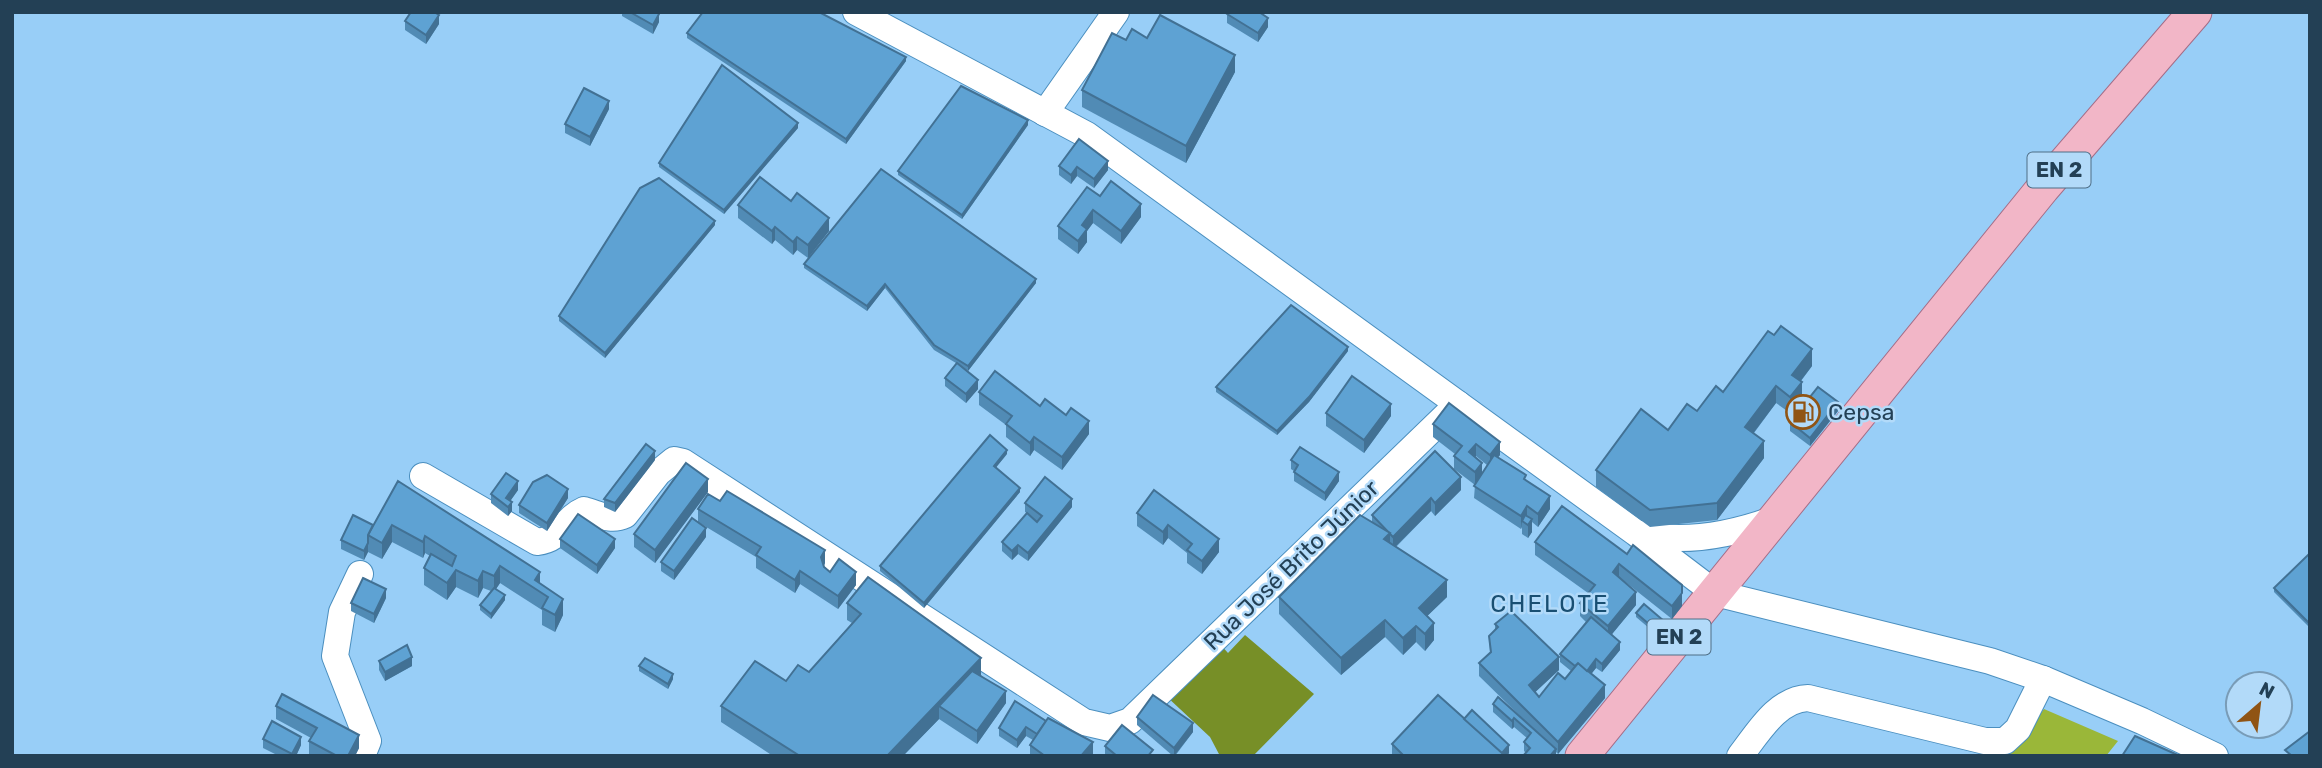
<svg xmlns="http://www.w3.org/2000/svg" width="2322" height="768" font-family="Rubik,sans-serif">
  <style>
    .green { fill: #9ab739 }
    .forest { fill: #778f27 }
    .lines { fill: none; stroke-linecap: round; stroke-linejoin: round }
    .minor-casing { stroke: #4b8fbf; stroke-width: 28 }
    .major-casing { stroke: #a46d87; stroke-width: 35 }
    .minor { stroke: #fff; stroke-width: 26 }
    .major { stroke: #f2b6c7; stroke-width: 33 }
    .wall { fill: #518bb5; fill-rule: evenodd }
    .shaded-wall { fill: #427194 }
    .building { fill: #5ea2d3; stroke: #427194; stroke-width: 2 }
    .labels { text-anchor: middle; stroke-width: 5; stroke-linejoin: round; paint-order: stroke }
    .shield { fill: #b2daf9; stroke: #4e6e86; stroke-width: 2 }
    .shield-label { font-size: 21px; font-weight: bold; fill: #234055 }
    .poi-label { font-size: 23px; fill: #234055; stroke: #b2daf9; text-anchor: start }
    .street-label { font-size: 23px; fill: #234055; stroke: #b2daf9 }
    .neighbourhood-label { font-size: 24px; letter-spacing: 2px; fill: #194f72; stroke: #b2daf9 }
  </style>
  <rect width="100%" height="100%" fill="#98cef7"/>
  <path class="green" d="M 2044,709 L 2118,741 L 2106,756 L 2004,756 L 2019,743 Z"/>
  <path class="forest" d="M 1245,635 L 1314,694 L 1253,756 L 1220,756 L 1210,737 L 1165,695 L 1219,643 L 1228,653 Z"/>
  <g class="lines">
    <g class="minor-casing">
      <g id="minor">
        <path d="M 856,12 L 1087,135 L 1636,533 L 1715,593 L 1990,661 L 2043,679 L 2142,721 L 2215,756"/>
        <path d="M 1045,113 L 1116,12"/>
        <path d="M 423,476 L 537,542 C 563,539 563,519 584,510 C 599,514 610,522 625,515 L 658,473 L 674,460 L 683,462 L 1084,722 L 1110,728 L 1130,721 L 1458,404"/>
        <path d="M 1641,534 C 1685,544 1730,535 1772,520"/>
        <path d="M 360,574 L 342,612 L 335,656 L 368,741 L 362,756"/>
        <path d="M 1740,756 C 1758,733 1777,699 1808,698 L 1985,741 L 2005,741 L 2018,729 L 2043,679"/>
      </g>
    </g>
    <g class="major-casing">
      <path id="major" d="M 1582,756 L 2043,188 L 2195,12"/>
    </g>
    <use href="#minor" class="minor"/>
    <use href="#major" class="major"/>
  </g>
  <g class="wall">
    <path d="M 622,12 L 657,12 L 659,22 L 653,34 L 622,16 Z"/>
    <path d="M 1227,14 L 1268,27 L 1258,42 L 1227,23 Z"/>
    <path d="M 405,21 L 439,24 L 426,44 L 405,30 Z"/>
    <path d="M 687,33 L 906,61 L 846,144 L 687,38 Z"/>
    <path d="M 1147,38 L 1235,72 L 1186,163 L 1082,107 L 1082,90 L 1126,40 Z"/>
    <path d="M 609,109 L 590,146 L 565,133 L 565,124 Z"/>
    <path d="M 1028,125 L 962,219 L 898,175 L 898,171 Z"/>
    <path d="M 798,128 L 724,214 L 659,167 L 659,163 Z"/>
    <path d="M 1059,166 L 1108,170 L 1094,188 L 1077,176 L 1071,184 L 1059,175 Z"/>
    <path d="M 1100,196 L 1141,217 L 1121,244 L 1093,223 L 1087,231 L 1087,242 L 1078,254 L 1058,239 L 1058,226 Z"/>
    <path d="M 738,205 L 829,231 L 808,258 L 797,250 L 793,255 L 775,240 L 772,244 L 738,218 Z"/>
    <path d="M 715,225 L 605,358 L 559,321 L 559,316 Z"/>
    <path d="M 804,264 L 1036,283 L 968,371 L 959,365 L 978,389 L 966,403 L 945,386 L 945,378 L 956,363 L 934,350 L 885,288 L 867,311 L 804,268 Z"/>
    <path d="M 1348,351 L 1309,402 L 1277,435 L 1216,392 L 1216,387 Z"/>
    <path d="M 1812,366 L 1801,381 L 1802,399 L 1790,413 L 1776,403 L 1754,433 L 1764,458 L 1717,520 L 1650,527 L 1596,487 L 1596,470 L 1668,430 L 1697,411 L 1723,392 Z"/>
    <path d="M 979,392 L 1040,406 L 1089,434 L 1062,470 L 1034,450 L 1030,456 L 1006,437 L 1006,425 L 979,405 Z"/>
    <path d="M 1838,411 L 1810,446 L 1790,431 L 1790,422 Z"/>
    <path d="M 1326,413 L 1391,416 L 1364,453 L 1326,426 Z"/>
    <path d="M 1433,424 L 1500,455 L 1498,457 L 1526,480 L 1550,509 L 1538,527 L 1532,522 L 1532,532 L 1528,538 L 1522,534 L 1522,527 L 1521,529 L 1474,498 L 1475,485 L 1454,469 L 1454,456 L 1455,454 L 1433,437 ZM 1476,456 L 1487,465 L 1482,473 L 1475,457 Z"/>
    <path d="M 1007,454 L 996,467 L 1020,492 L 924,608 L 880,571 L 880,566 Z"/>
    <path d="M 655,460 L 615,512 L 604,507 L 604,499 Z"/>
    <path d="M 1291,460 L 1339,481 L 1325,501 L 1294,481 L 1294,471 L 1291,469 Z"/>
    <path d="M 398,481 L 540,583 L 563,615 L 555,632 L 542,625 L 542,610 L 500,583 L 496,589 L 505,600 L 491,619 L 480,610 L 480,605 L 491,591 L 483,588 L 478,598 L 456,587 L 447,600 L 424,585 L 424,568 L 430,556 L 425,553 L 423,558 L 392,542 L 382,559 L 368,552 L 364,560 L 341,549 L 341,540 L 373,525 Z"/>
    <path d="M 518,490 L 510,501 L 512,511 L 508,516 L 491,503 L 491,494 Z"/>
    <path d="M 1154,490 L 1219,552 L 1202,574 L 1187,563 L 1187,553 L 1168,538 L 1163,545 L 1137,526 L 1137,513 Z"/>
    <path d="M 1461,490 L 1435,516 L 1431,511 L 1396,547 L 1447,597 L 1427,616 L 1434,640 L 1425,651 L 1416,642 L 1403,655 L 1385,637 L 1341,675 L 1279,614 L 1279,597 L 1372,522 L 1372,515 Z"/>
    <path d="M 708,492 L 655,563 L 634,547 L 634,534 Z"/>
    <path d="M 568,498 L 547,531 L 519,513 L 519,505 Z"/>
    <path d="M 1025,503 L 1072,507 L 1028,561 L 1018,554 L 1012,560 L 1002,551 L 1002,542 L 1027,513 L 1025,512 Z"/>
    <path d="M 698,509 L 825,563 L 824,566 L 830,572 L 856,585 L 838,609 L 800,584 L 795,593 L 756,568 L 756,557 L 698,522 Z"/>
    <path d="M 706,537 L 674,580 L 661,571 L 661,562 Z"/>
    <path d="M 560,539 L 615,548 L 597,574 L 560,548 Z"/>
    <path d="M 1535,542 L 1627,554 L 1682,585 L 1682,606 L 1672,619 L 1619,577 L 1636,605 L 1612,634 L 1620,650 L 1602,672 L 1596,668 L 1591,674 L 1605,698 L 1558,754 L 1556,752 L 1556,756 L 1526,753 L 1524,751 L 1524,742 L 1527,738 L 1514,727 L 1512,729 L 1493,712 L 1493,704 L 1521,717 L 1479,676 L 1479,663 L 1490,653 L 1489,636 L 1495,631 L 1495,624 L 1559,670 L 1535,692 L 1539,697 L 1565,679 L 1571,671 L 1560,662 L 1560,654 L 1586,622 L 1580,616 L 1580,603 L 1588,593 L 1535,555 Z"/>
    <path d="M 2310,553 L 2310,628 L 2274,592 L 2274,588 Z"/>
    <path d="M 386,598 L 374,623 L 351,611 L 351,603 Z"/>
    <path d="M 847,603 L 981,675 L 1006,703 L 977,744 L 939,719 L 903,756 L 773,756 L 721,722 L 721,706 L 809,672 L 852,623 L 847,620 Z"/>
    <path d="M 1636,613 L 1664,625 L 1656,634 L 1636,617 Z"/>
    <path d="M 379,661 L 412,666 L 385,681 L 379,670 Z"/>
    <path d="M 639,666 L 673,679 L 668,689 L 639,671 Z"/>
    <path d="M 1015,701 L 1093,755 L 1030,756 L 1030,745 L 1033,740 L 1026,736 L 1017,748 L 999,736 L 999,728 Z"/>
    <path d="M 276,706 L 359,748 L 355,756 L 313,756 L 309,754 L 309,741 L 311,738 L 276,719 Z"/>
    <path d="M 1137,717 L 1193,732 L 1175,756 L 1173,756 L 1137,725 Z"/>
    <path d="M 1464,719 L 1509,753 L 1507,756 L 1392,756 L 1392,744 Z"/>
    <path d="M 263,739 L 301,745 L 296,756 L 279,756 L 263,748 Z"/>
    <path d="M 1105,746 L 1153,756 L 1106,756 L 1105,755 Z"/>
  </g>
  <g class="shaded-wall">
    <path d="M 659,14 L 659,22 L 653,34 L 653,25 Z"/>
    <path d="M 439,15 L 439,24 L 426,44 L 426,35 Z"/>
    <path d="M 1268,18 L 1268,27 L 1258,42 L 1258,33 Z"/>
    <path d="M 1235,55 L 1235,72 L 1186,163 L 1186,146 Z"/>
    <path d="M 906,57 L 906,61 L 846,144 L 846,139 Z"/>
    <path d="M 609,101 L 609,109 L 590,146 L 590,137 Z"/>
    <path d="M 1028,120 L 1028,125 L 962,219 L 962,215 Z"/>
    <path d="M 798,123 L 798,128 L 724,214 L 724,210 Z"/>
    <path d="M 1108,161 L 1108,170 L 1094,188 L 1094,179 Z"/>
    <path d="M 1077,167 L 1077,176 L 1071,184 L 1071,175 Z"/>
    <path d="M 1141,204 L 1141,217 L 1121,244 L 1121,231 Z"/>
    <path d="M 1093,210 L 1093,223 L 1087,231 L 1087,242 L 1078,254 L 1078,241 L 1082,225 Z"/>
    <path d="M 829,218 L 829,231 L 808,258 L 808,245 Z"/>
    <path d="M 715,221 L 715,225 L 605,358 L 605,353 Z"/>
    <path d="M 775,227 L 775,240 L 772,244 L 772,231 Z"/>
    <path d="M 797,237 L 797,250 L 793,255 L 793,242 Z"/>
    <path d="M 1036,279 L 1036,283 L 968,371 L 968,366 Z"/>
    <path d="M 885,284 L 885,288 L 867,311 L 867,306 Z"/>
    <path d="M 1348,347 L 1348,351 L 1309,402 L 1277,435 L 1277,431 Z"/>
    <path d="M 1812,349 L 1812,366 L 1792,392 L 1792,375 Z"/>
    <path d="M 978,380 L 978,389 L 966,403 L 966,394 Z"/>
    <path d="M 1802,382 L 1802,399 L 1790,413 L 1790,397 Z"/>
    <path d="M 1776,386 L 1776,403 L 1745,444 L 1745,427 Z"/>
    <path d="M 1838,402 L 1838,411 L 1810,446 L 1810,438 Z"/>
    <path d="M 1391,404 L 1391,416 L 1364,453 L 1364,440 Z"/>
    <path d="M 1089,421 L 1089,434 L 1062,470 L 1062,457 Z"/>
    <path d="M 1034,437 L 1034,450 L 1030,456 L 1030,443 Z"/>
    <path d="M 1764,441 L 1764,458 L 1717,520 L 1717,503 Z"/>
    <path d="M 1500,442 L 1500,455 L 1490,467 L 1490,455 Z"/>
    <path d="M 1476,444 L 1476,456 L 1469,465 L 1469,452 Z"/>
    <path d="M 1007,450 L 1007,454 L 994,470 L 994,466 Z"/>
    <path d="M 655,451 L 655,460 L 615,512 L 615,503 Z"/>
    <path d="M 1482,463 L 1482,475 L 1475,485 L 1475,472 Z"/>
    <path d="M 1339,472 L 1339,481 L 1325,501 L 1325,493 Z"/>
    <path d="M 1461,477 L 1461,490 L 1435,516 L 1435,503 Z"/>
    <path d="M 708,479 L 708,492 L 655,563 L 655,550 Z"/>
    <path d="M 518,481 L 518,490 L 506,507 L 506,498 Z"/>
    <path d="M 1020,488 L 1020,492 L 924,608 L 924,603 Z"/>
    <path d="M 568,489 L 568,498 L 547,531 L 547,523 Z"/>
    <path d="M 1550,496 L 1550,509 L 1538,527 L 1538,514 Z"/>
    <path d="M 1431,498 L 1431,511 L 1393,549 L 1393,537 Z"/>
    <path d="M 1072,499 L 1072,507 L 1028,561 L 1028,553 Z"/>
    <path d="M 512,502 L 512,511 L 508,516 L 508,507 Z"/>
    <path d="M 1527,506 L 1527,519 L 1522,521 L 1521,529 L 1521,516 Z"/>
    <path d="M 1532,519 L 1532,532 L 1528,538 L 1528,525 Z"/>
    <path d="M 392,525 L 392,542 L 382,559 L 382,543 Z"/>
    <path d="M 1168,525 L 1168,538 L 1163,545 L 1163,532 Z"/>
    <path d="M 706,528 L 706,537 L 674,580 L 674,571 Z"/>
    <path d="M 1390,533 L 1390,550 L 1384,539 Z"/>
    <path d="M 425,536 L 425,553 L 423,558 L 423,542 Z"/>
    <path d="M 615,539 L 615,548 L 597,574 L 597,565 Z"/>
    <path d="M 1219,539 L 1219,552 L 1202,574 L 1202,561 Z"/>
    <path d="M 368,543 L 368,552 L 364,560 L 364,551 Z"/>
    <path d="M 1018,545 L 1018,554 L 1012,560 L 1012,551 Z"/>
    <path d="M 825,550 L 825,563 L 821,570 L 821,557 Z"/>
    <path d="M 1619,564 L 1619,577 L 1613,585 L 1613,572 Z"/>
    <path d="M 500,566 L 500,583 L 494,592 L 494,576 Z"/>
    <path d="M 456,570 L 456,587 L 447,600 L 447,583 Z"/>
    <path d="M 483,571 L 483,588 L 478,598 L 478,581 Z"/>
    <path d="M 800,571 L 800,584 L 795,593 L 795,580 Z"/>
    <path d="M 540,572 L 540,588 L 535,580 Z"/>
    <path d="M 856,572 L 856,585 L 838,609 L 838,596 Z"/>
    <path d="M 1447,580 L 1447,597 L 1419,624 L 1419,608 Z"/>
    <path d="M 386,589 L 386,598 L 374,623 L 374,614 Z"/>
    <path d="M 1636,592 L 1636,605 L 1608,639 L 1608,626 Z"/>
    <path d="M 1682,593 L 1682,606 L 1672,619 L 1672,606 Z"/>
    <path d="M 505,595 L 505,600 L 491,619 L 491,614 Z"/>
    <path d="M 563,599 L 563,615 L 555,632 L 555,615 Z"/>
    <path d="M 1385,620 L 1385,637 L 1341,675 L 1341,658 Z"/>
    <path d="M 1664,621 L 1664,625 L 1656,634 L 1656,630 Z"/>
    <path d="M 1434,623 L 1434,640 L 1425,651 L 1425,634 Z"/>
    <path d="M 1416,626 L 1416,642 L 1403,655 L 1403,638 Z"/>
    <path d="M 1620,642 L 1620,650 L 1602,672 L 1602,664 Z"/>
    <path d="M 412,657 L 412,666 L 385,681 L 385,672 Z"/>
    <path d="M 1559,657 L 1559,670 L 1529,698 L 1529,685 Z"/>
    <path d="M 981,658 L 981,675 L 946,711 L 939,706 L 939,719 L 903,756 L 887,756 Z"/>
    <path d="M 1596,659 L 1596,668 L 1585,682 L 1585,673 Z"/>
    <path d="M 673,674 L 673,679 L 668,689 L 668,684 Z"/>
    <path d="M 1605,685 L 1605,698 L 1558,754 L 1558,742 Z"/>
    <path d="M 1006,691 L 1006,703 L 977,744 L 977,731 Z"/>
    <path d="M 1514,718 L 1514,727 L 1512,729 L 1512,721 Z"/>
    <path d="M 1193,723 L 1193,732 L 1174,756 L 1174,748 Z"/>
    <path d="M 1026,727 L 1026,736 L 1017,748 L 1017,740 Z"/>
    <path d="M 359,735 L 359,748 L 355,756 L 348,756 Z"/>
    <path d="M 301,737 L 301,745 L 296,756 L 292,756 Z"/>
    <path d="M 1093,742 L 1093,756 L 1081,756 Z"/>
    <path d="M 1509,745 L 1509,753 L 1507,756 L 1500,756 Z"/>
    <path d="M 1556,749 L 1556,756 L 1550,756 Z"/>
  </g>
  <g class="building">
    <path d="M 411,12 L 434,12 L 439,15 L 426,35 L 405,21 Z"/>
    <path d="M 630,12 L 657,12 L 659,14 L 653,25 Z"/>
    <path d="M 703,12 L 819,12 L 906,57 L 846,139 L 687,33 Z"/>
    <path d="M 1228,12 L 1259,12 L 1268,18 L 1258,33 L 1227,14 Z"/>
    <path d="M 1160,15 L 1235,55 L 1186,146 L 1082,90 L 1112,33 L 1126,40 L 1132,29 L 1147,38 Z"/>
    <path d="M 722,65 L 798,123 L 724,210 L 659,163 Z"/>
    <path d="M 961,86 L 1028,120 L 962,215 L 898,171 Z"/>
    <path d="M 584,88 L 609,101 L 590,137 L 565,124 Z"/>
    <path d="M 1079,139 L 1108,161 L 1094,179 L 1077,167 L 1071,175 L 1059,166 Z"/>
    <path d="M 881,169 L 1036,279 L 968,366 L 934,345 L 885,284 L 867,306 L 804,264 Z"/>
    <path d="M 760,177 L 791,201 L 797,193 L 829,218 L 808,245 L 797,237 L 793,242 L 775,227 L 772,231 L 738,205 Z"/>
    <path d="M 659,178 L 715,221 L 605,353 L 559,316 L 640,188 Z"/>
    <path d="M 1111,181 L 1141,204 L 1121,231 L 1093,210 L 1082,225 L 1087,229 L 1078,241 L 1058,226 L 1087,187 L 1100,196 Z"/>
    <path d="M 1291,305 L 1348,347 L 1309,397 L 1277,431 L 1216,387 Z"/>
    <path d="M 1781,326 L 1812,349 L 1792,375 L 1802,382 L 1790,397 L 1776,386 L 1745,427 L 1764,441 L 1717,503 L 1650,510 L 1596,470 L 1641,409 L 1668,430 L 1687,404 L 1697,411 L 1716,386 L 1723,392 L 1768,331 L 1774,335 Z"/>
    <path d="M 957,363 L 978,380 L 966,394 L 945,378 Z"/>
    <path d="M 995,371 L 1040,406 L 1045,399 L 1066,415 L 1071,408 L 1089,421 L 1062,457 L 1034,437 L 1030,443 L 1006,424 L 1012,416 L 979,392 Z"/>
    <path d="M 1352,376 L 1391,404 L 1364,440 L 1326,413 Z"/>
    <path d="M 1818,387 L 1838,402 L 1810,438 L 1790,422 Z"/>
    <path d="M 1449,403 L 1500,442 L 1490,455 L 1476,444 L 1469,452 L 1482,463 L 1475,472 L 1454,456 L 1462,446 L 1433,424 Z"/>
    <path d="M 990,435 L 1007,450 L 994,466 L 1020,488 L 924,603 L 880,566 Z"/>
    <path d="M 646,444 L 655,451 L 615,503 L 604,499 Z"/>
    <path d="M 1300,447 L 1339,472 L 1325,493 L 1294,472 L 1298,465 L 1291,460 Z"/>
    <path d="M 1435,451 L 1461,477 L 1435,503 L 1431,498 L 1393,537 L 1372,515 Z"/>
    <path d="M 1494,455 L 1526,475 L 1524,479 L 1550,496 L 1538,514 L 1527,506 L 1521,516 L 1474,486 Z"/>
    <path d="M 686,463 L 708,479 L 655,550 L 634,534 Z"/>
    <path d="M 506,473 L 518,481 L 506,498 L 512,502 L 508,507 L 491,494 Z"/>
    <path d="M 547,475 L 568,489 L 547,523 L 519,505 L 533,482 Z"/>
    <path d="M 1045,477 L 1072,499 L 1028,553 L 1018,545 L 1012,551 L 1002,542 L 1027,513 L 1037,522 L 1042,516 L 1025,503 Z"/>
    <path d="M 398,481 L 540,572 L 535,580 L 563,599 L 555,615 L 542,608 L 548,597 L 500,566 L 494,576 L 483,571 L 478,581 L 456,570 L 447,583 L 424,568 L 431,554 L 452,566 L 456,556 L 425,536 L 423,542 L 392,525 L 382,543 L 368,535 Z"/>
    <path d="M 1154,490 L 1219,539 L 1202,561 L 1187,550 L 1192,544 L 1168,525 L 1163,532 L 1137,513 Z"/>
    <path d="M 727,491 L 825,550 L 821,557 L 824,567 L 830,572 L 839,559 L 856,572 L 838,596 L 800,571 L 795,580 L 756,555 L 761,547 L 698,509 L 708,494 L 720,501 Z"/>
    <path d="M 1562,506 L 1627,554 L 1633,545 L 1682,585 L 1682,593 L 1672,606 L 1619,564 L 1613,572 L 1636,592 L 1608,626 L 1580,603 L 1595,585 L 1535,542 Z"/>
    <path d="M 578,514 L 615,539 L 597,565 L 560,539 Z"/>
    <path d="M 353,515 L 373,525 L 368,535 L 368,543 L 364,551 L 341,540 Z"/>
    <path d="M 1360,515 L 1390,533 L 1384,539 L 1447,580 L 1419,608 L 1434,623 L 1425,634 L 1416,626 L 1403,638 L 1385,620 L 1341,658 L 1279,597 Z"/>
    <path d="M 1525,515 L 1532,519 L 1528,525 L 1522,521 Z"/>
    <path d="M 692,518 L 706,528 L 674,571 L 661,562 Z"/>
    <path d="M 2310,553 L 2310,624 L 2274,588 Z"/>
    <path d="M 868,577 L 981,658 L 887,756 L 800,756 L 721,706 L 755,661 L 786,681 L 798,665 L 809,672 L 861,614 L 847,603 Z"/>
    <path d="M 363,578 L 386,589 L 374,614 L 351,603 Z"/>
    <path d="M 494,588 L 505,595 L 491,614 L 480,605 Z"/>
    <path d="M 1644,604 L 1664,621 L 1656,630 L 1636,613 Z"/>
    <path d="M 1511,611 L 1559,657 L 1529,685 L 1539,697 L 1558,673 L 1565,679 L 1578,663 L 1605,685 L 1558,742 L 1479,663 L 1491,652 L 1489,636 L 1498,627 L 1495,624 Z"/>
    <path d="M 1591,617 L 1620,642 L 1602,664 L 1596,659 L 1587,671 L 1578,663 L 1575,666 L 1560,654 Z"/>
    <path d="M 407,645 L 412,657 L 385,672 L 379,661 Z"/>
    <path d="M 645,658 L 673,674 L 668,684 L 639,666 Z"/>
    <path d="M 972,671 L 1006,691 L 977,731 L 939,706 Z"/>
    <path d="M 282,694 L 359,735 L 348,756 L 337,756 L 309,741 L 317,728 L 276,706 Z"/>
    <path d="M 1153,695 L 1193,723 L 1174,748 L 1137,717 Z"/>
    <path d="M 1438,695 L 1504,754 L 1502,756 L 1404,756 L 1392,744 Z"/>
    <path d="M 1498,697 L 1556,749 L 1550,756 L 1523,756 L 1530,748 L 1524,742 L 1531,733 L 1514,718 L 1512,721 L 1493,704 Z"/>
    <path d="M 1015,701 L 1046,721 L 1037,734 L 1026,727 L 1017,740 L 999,728 Z"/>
    <path d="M 1472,710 L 1509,745 L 1502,753 L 1464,719 Z"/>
    <path d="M 1048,718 L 1093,742 L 1081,756 L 1045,756 L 1030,745 Z"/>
    <path d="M 272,721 L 301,737 L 292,754 L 263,739 Z"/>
    <path d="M 1122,725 L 1153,750 L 1148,756 L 1117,756 L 1105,746 Z"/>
    <path d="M 2310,731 L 2310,756 L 2292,756 L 2285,750 Z"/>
    <path d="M 2135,736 L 2180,756 L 2122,756 Z"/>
  </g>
  <defs>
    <g id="fuel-ring" transform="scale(1.75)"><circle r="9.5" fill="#b2daf9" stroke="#905414" stroke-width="1.5"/><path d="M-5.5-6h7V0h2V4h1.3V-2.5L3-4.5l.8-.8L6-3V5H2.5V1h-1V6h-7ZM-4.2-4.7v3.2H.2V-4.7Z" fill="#905414"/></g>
  </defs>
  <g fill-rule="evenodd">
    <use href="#fuel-ring" x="1803" y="412"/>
  </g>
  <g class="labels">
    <g class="shield">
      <rect x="2027.5" y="152.5" width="63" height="35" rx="5"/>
      <rect x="1647.5" y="619.5" width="63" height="35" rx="5"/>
    </g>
    <g class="shield-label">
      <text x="2059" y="177">EN 2</text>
      <text x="1679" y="644">EN 2</text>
    </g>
    <g class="poi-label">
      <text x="1828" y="420">Cepsa</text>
    </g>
    <g class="street-label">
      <text transform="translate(1291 565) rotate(-44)" y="8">Rua José Brito Júnior</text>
    </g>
    <g class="neighbourhood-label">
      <text x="1550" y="612">CHELOTE</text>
    </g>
  </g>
  <rect width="2322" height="768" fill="none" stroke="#234055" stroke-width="28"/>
  <g transform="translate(2259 705) rotate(28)"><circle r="33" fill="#b2daf9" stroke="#799cb7" stroke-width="2"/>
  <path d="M0-5L12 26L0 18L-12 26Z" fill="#905414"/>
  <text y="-10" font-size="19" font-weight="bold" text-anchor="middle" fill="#234055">N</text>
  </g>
</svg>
